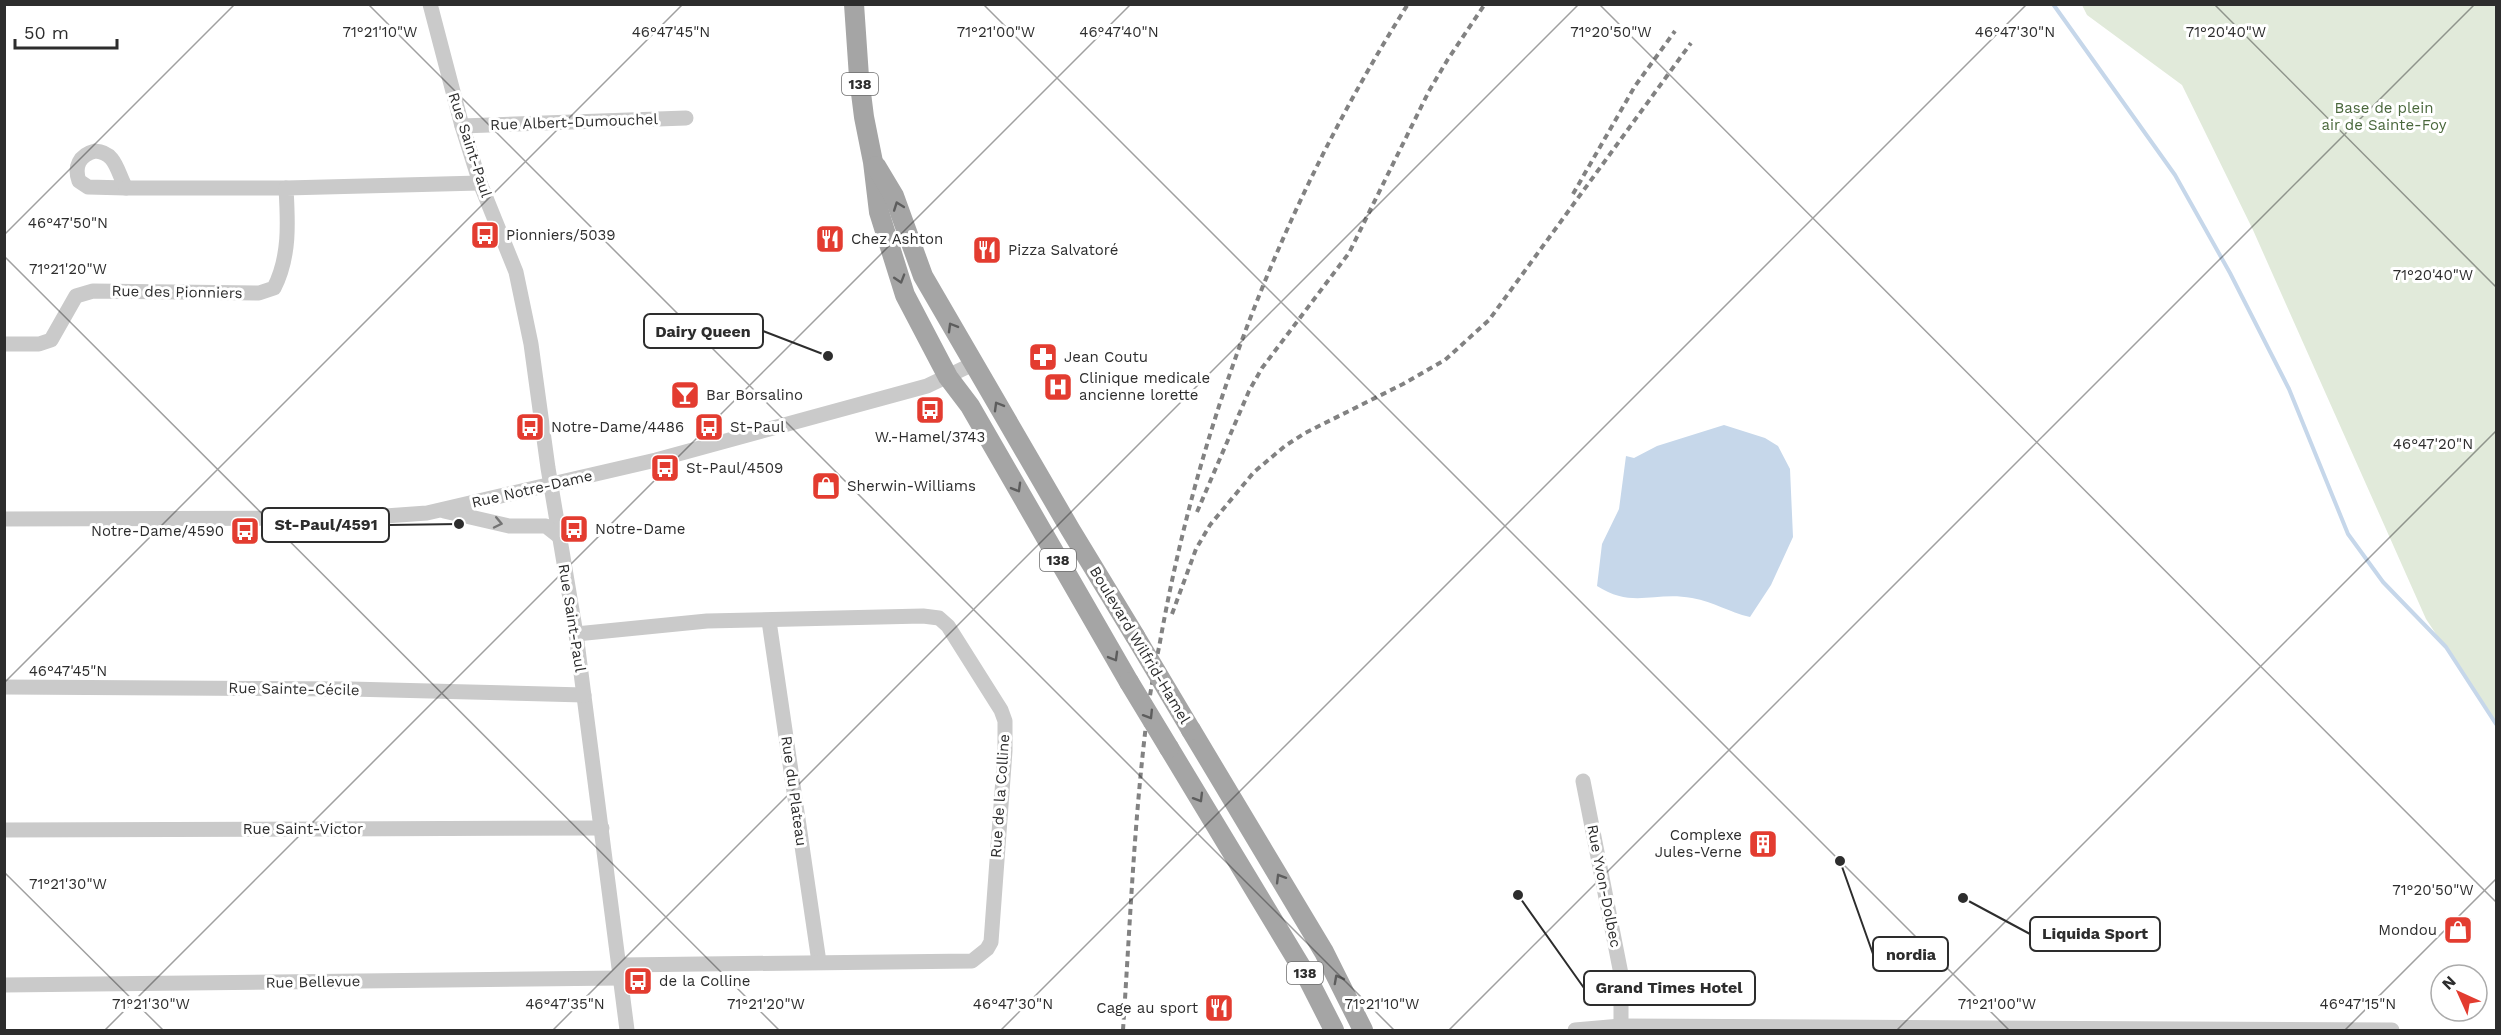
<svg xmlns="http://www.w3.org/2000/svg" width="2501" height="1035" font-family="'Work Sans',sans-serif">
  <style>
    .green { fill: #e1eada }
    .water { fill: #c6d7ea }
    .lines { fill: none; stroke-linecap: round; stroke-linejoin: round }
    .stream { stroke: #c6d7ea; stroke-width: 4 }
    .minor { stroke: #cacaca; stroke-width: 15 }
    .major { stroke: #a5a5a5; stroke-width: 20 }
    .rail { stroke: #828282; stroke-width: 4; stroke-dasharray: 6 4.5; stroke-linecap: butt }
    .major-bridge { stroke: #a5a5a5; stroke-width: 20 }
    .oneway { stroke: #5d5d5d }
    .oneway2 { stroke: #747474 }
    .ticks { fill: none; stroke: #2d2d2d; stroke-width: 1.5; stroke-opacity: 0.45 }
    .labels { text-anchor: middle; stroke-width: 6; stroke-linejoin: round; paint-order: stroke }
    .shield { fill: #fff; stroke: #6c6c6c; stroke-width: 1.5 }
    .shield-label { font-size: 14px; font-weight: bold; fill: #2d2d2d }
    .park-label { font-size: 15px; fill: #49673b; stroke: #fff }
    .street-label { font-size: 15px; fill: #2d2d2d; stroke: #fff }
    .poi-label { font-size: 15px; fill: #2d2d2d; stroke: #fff; text-anchor: start }
    .ticks-label { font-size: 15px; text-anchor: middle; fill: #2d2d2d; stroke: #fff; stroke-width: 6; stroke-linejoin: round; paint-order: stroke }
    .leader { fill: none; stroke: #2d2d2d; stroke-width: 2 }
    .callout-dot { fill: #2d2d2d; stroke: #fff; stroke-width: 2 }
    .callout { fill: #fff; stroke: #2d2d2d; stroke-width: 2 }
    .callout-label { font-size: 16px; text-anchor: middle; font-weight: bold; fill: #2d2d2d }
  </style>
  <rect width="100%" height="100%" fill="#fff"/>
  <path class="green" d="M 2082,5 L 2496,5 L 2496,724 L 2426,619 L 2253,230 L 2182,85 L 2087,15 Z"/>
  <path class="water" d="M 1724,425 L 1765,438 L 1778,446 L 1790,469 L 1793,537 L 1771,585 L 1750,617 C 1728,612 1715,602 1692,598 C 1654,591 1633,609 1597,586 L 1602,544 L 1619,509 L 1626,456 L 1634,458 L 1657,446 Z"/>
  <g class="lines">
    <path class="stream" d="M 2053,4 L 2175,175 L 2230,273 L 2289,389 L 2348,534 L 2383,582 L 2446,647 L 2496,724"/>
    <g class="minor">
      <path d="M 430,4 L 462,126 L 480,183 L 516,272 L 531,344 L 548,468 L 576,634 L 627,1030"/>
      <path d="M 462,126 L 686,118"/>
      <path d="M 95,151 C 116,152 117,172 126,188 L 88,187 L 79,181 C 74,167 79,155 95,151 Z"/>
      <path d="M 126,188 L 286,188"/>
      <path d="M 4,344 L 39,344 L 51,340 L 76,296 L 93,291 L 259,293 L 274,288 C 290,257 288,222 286,188 L 480,183"/>
      <path d="M 444,511 L 509,526 L 546,526 L 560,537"/>
      <path d="M 4,519 L 357,518 L 427,513 L 656,460 L 927,386 L 973,364"/>
      <path d="M 769,621 L 819,962"/>
      <path d="M 576,634 L 707,621 L 923,616 L 939,618 L 948,626 L 1001,710 L 1005,721 L 1005,751 L 991,942 L 987,949 L 972,961 L 620,965"/>
      <path d="M 4,687 L 350,689 L 584,695"/>
      <path d="M 1583,781 L 1621,974 L 1621,1026"/>
      <path d="M 4,830 L 602,828"/>
      <path d="M 4,985 L 621,978"/>
      <path d="M 1575,1030 L 1621,1026 L 2392,1030"/>
    </g>
    <g class="major">
      <path d="M 854,4 L 859,77 L 864,117 L 873,162 L 879,212 L 905,295 L 948,377 L 970,406 L 1129,682"/>
      <path d="M 876,166 L 894,196 L 923,276 L 1070,529 L 1135,636"/>
      <path d="M 1191,730 L 1324,952 L 1363,1030"/>
      <path d="M 1169,748 L 1306,975 L 1334,1030"/>
    </g>
    <g class="rail">
      <path d="M 1573,194 L 1635,86 L 1675,31"/>
      <path d="M 1197,512 L 1249,391 L 1262,368 L 1349,253 L 1429,91 L 1448,59 L 1485,4"/>
      <path d="M 1172,614 L 1196,549 L 1210,525 L 1254,472 L 1285,446 L 1305,433 L 1403,384 L 1445,360 L 1489,320 L 1691,43"/>
      <path d="M 1123,1030 C 1130,926 1134,821 1147,717 C 1150,692 1155,667 1160,642 C 1200,416 1285,199 1408,4"/>
    </g>
    <g class="major-bridge">
      <path d="M 1135,636 L 1191,730"/>
      <path d="M 1129,682 L 1169,748"/>
    </g>
  </g>
  <defs><path id="oneway-chevron" d="M-2-3.5L2.5 0L-2 3.5" fill="none" stroke-width="1.6" stroke-linecap="round" stroke-linejoin="round" transform="scale(1.5)"/></defs>
  <g class="oneway">
    <use href="#oneway-chevron" transform="translate(898 206) rotate(-110)"/>
    <use href="#oneway-chevron" transform="translate(900 279) rotate(73)"/>
    <use href="#oneway-chevron" transform="translate(952 327) rotate(-120)"/>
    <use href="#oneway-chevron" transform="translate(998 406) rotate(-120)"/>
    <use href="#oneway-chevron" transform="translate(1017 488) rotate(60)"/>
    <use href="#oneway-chevron" transform="translate(1114 657) rotate(60)"/>
    <use href="#oneway-chevron" transform="translate(1149 715) rotate(58)"/>
    <use href="#oneway-chevron" transform="translate(1199 798) rotate(59)"/>
    <use href="#oneway-chevron" transform="translate(1280 878) rotate(-121)"/>
    <use href="#oneway-chevron" transform="translate(1338 979) rotate(-118)"/>
  </g>
  <use class="oneway2" href="#oneway-chevron" transform="translate(498 523) rotate(12)"/>
  <path class="ticks" d="M 368,4 L 1394,1030M 983,4 L 2009,1030M 1599,4 L 2496,902M 2214,4 L 2496,287M 4,235 L 235,4M 4,256 L 779,1030M 4,683 L 683,4M 4,872 L 163,1030M 105,1030 L 1131,4M 553,1030 L 1579,4M 1001,1030 L 2027,4M 1449,1030 L 2475,4M 1897,1030 L 2496,431M 2345,1030 L 2496,879"/>
  <defs>
    <g id="bus-square" transform="scale(1.5)"><rect x="-9" y="-9" width="18" height="18" rx="4" fill="#e33c30" stroke="#fff"/><path d="M-5-6H5V4H4V6H2V4H-2V6H-4V4H-5ZM-3.5-4V0h7V-4ZM-3.5 1.2v1.5H-2V1.2ZM2 1.2v1.5H3.5V1.2Z" fill="#fff"/></g>
    <g id="restaurant-square" transform="scale(1.5)"><rect x="-9" y="-9" width="18" height="18" rx="4" fill="#e33c30" stroke="#fff"/><path d="M-5-6h1v4h1v-4h1v4h1v-4h1v5L-1.5 .5V6h-2V.5L-5-1ZM5-6V6H3V1.5H1.5Q1.5-4 5-6Z" fill="#fff"/></g>
    <g id="pharmacy-square" transform="scale(1.5)"><rect x="-9" y="-9" width="18" height="18" rx="4" fill="#e33c30" stroke="#fff"/><path d="M-2-6h4v4h4v4h-4v4h-4v-4h-4v-4h4Z" fill="#fff"/></g>
    <g id="hospital-square" transform="scale(1.5)"><rect x="-9" y="-9" width="18" height="18" rx="4" fill="#e33c30" stroke="#fff"/><path d="M-5-5h3v3.5h4V-5h3V5h-3V1.5h-4V5h-3Z" fill="#fff"/></g>
    <g id="bar-square" transform="scale(1.5)"><rect x="-9" y="-9" width="18" height="18" rx="4" fill="#e33c30" stroke="#fff"/><path d="M-6-5H6L.8 .8V4.5H3.5V6h-7V4.5H-.8V.8Z" fill="#fff"/></g>
    <g id="shop-square" transform="scale(1.5)"><rect x="-9" y="-9" width="18" height="18" rx="4" fill="#e33c30" stroke="#fff"/><path d="M-5-2.5h2.3a2.7 3.5 0 0 1 5.4 0H5L5.5 6h-11ZM-1.5-2.5h3a1.5 2.3 0 0 0-3 0Z" fill="#fff"/></g>
    <g id="building-square" transform="scale(1.5)"><rect x="-9" y="-9" width="18" height="18" rx="4" fill="#e33c30" stroke="#fff"/><path d="M-4-6H4V6H1V3H-1V6H-4ZM-2.5-4.3h1.7v1.8h-1.7ZM.8-4.3h1.7v1.8H.8ZM-2.5-1h1.7V.8h-1.7ZM.8-1h1.7V.8H.8Z" fill="#fff"/></g>
  </defs>
  <g fill-rule="evenodd">
    <use href="#bus-square" x="485" y="235"/>
    <use href="#restaurant-square" x="830" y="239"/>
    <use href="#restaurant-square" x="987" y="250"/>
    <use href="#pharmacy-square" x="1043" y="357"/>
    <use href="#hospital-square" x="1058" y="387"/>
    <use href="#bar-square" x="685" y="395"/>
    <use href="#bus-square" x="930" y="410"/>
    <use href="#bus-square" x="530" y="427"/>
    <use href="#bus-square" x="709" y="427"/>
    <use href="#bus-square" x="665" y="468"/>
    <use href="#shop-square" x="826" y="486"/>
    <use href="#bus-square" x="574" y="529"/>
    <use href="#bus-square" x="245" y="531"/>
    <use href="#building-square" x="1763" y="844"/>
    <use href="#shop-square" x="2458" y="930"/>
    <use href="#bus-square" x="638" y="981"/>
    <use href="#restaurant-square" x="1219" y="1008"/>
  </g>
  <g class="labels">
    <g class="shield">
      <rect x="842" y="73" width="36" height="22" rx="4.5"/>
      <rect x="1040" y="549" width="36" height="22" rx="4.5"/>
      <rect x="1287" y="962" width="36" height="22" rx="4.5"/>
    </g>
    <g class="shield-label">
      <text x="860" y="89">138</text>
      <text x="1058" y="565">138</text>
      <text x="1305" y="978">138</text>
    </g>
    <g class="park-label">
      <text x="2384" y="113">Base de plein<tspan x="2384" dy="17">air de Sainte-Foy</tspan></text>
    </g>
    <g class="street-label">
      <text transform="translate(574 122) rotate(-2)" y="5">Rue Albert-Dumouchel</text>
      <text transform="translate(470 145) rotate(72)" y="5">Rue Saint-Paul</text>
      <text transform="translate(177 292) rotate(1)" y="5">Rue des Pionniers</text>
      <text transform="translate(532 489) rotate(-13)" y="5">Rue Notre-Dame</text>
      <text transform="translate(572 618) rotate(81)" y="5">Rue Saint-Paul</text>
      <text transform="translate(1140 645) rotate(59)" y="5">Boulevard Wilfrid-Hamel</text>
      <text transform="translate(294 689) rotate(1)" y="5">Rue Sainte-Cécile</text>
      <text transform="translate(794 791) rotate(82)" y="5">Rue du Plateau</text>
      <text transform="translate(1000 796) rotate(-86)" y="5">Rue de la Colline</text>
      <text x="303" y="834">Rue Saint-Victor</text>
      <text transform="translate(1604 886) rotate(79)" y="5">Rue Yvon-Dolbec</text>
      <text transform="translate(313 982) rotate(-1)" y="5">Rue Bellevue</text>
    </g>
    <g class="poi-label">
      <text x="506" y="240">Pionniers/5039</text>
      <text x="851" y="244">Chez Ashton</text>
      <text x="1008" y="255">Pizza Salvatoré</text>
      <text x="1064" y="362">Jean Coutu</text>
      <text x="1079" y="383">Clinique medicale<tspan x="1079" dy="17">ancienne lorette</tspan></text>
      <text x="706" y="400">Bar Borsalino</text>
      <text x="551" y="432">Notre-Dame/4486</text>
      <text x="730" y="432">St-Paul</text>
      <text x="930" y="442" text-anchor="middle">W.-Hamel/3743</text>
      <text x="686" y="473">St-Paul/4509</text>
      <text x="847" y="491">Sherwin-Williams</text>
      <text x="595" y="534">Notre-Dame</text>
      <text x="224" y="536" text-anchor="end">Notre-Dame/4590</text>
      <text x="1742" y="840" text-anchor="end">Complexe<tspan x="1742" dy="17">Jules-Verne</tspan></text>
      <text x="2437" y="935" text-anchor="end">Mondou</text>
      <text x="659" y="986">de la Colline</text>
      <text x="1198" y="1013" text-anchor="end">Cage au sport</text>
    </g>
  </g>
  <g class="ticks-label">
    <text x="380" y="37">71°21'10"W</text>
    <text x="671" y="37">46°47'45"N</text>
    <text x="996" y="37">71°21'00"W</text>
    <text x="1119" y="37">46°47'40"N</text>
    <text x="1611" y="37">71°20'50"W</text>
    <text x="2015" y="37">46°47'30"N</text>
    <text x="2226" y="37">71°20'40"W</text>
    <text x="68" y="228">46°47'50"N</text>
    <text x="68" y="274">71°21'20"W</text>
    <text x="2433" y="280">71°20'40"W</text>
    <text x="2433" y="449">46°47'20"N</text>
    <text x="68" y="676">46°47'45"N</text>
    <text x="68" y="889">71°21'30"W</text>
    <text x="2433" y="895">71°20'50"W</text>
    <text x="565" y="1009">46°47'35"N</text>
    <text x="1013" y="1009">46°47'30"N</text>
    <text x="2358" y="1009">46°47'15"N</text>
    <text x="151" y="1009">71°21'30"W</text>
    <text x="766" y="1009">71°21'20"W</text>
    <text x="1382" y="1009">71°21'10"W</text>
    <text x="1997" y="1009">71°21'00"W</text>
  </g>
  <path class="leader" d="M828 356L763 331M459 524L389 525M1963 898L2030 934M1840 861L1873 954M1518 895L1584 988"/>
  <g class="callout-dot">
    <circle cx="828" cy="356" r="6"/>
    <circle cx="459" cy="524" r="6"/>
    <circle cx="1963" cy="898" r="6"/>
    <circle cx="1840" cy="861" r="6"/>
    <circle cx="1518" cy="895" r="6"/>
  </g>
  <g class="callout">
    <rect x="644" y="314" width="119" height="34" rx="6"/>
    <rect x="262" y="508" width="127" height="34" rx="6"/>
    <rect x="2030" y="917" width="130" height="34" rx="6"/>
    <rect x="1873" y="937" width="75" height="34" rx="6"/>
    <rect x="1584" y="971" width="171" height="34" rx="6"/>
  </g>
  <g class="callout-label">
    <text x="703" y="337">Dairy Queen</text>
    <text x="326" y="530">St-Paul/4591</text>
    <text x="2095" y="939">Liquida Sport</text>
    <text x="1911" y="960">nordia</text>
    <text x="1669" y="993">Grand Times Hotel</text>
  </g>
  <rect width="2501" height="1035" fill="none" stroke="#2d2d2d" stroke-width="12"/>
  <g transform="translate(2459 993) rotate(315)"><circle r="28" fill="#ffffff" stroke="#ababab" stroke-width="1.5"/>
  <path d="M0-4.5L10 22L0 15L-10 22Z" fill="#e33c30"/>
  <text y="-9" font-size="16" font-weight="bold" text-anchor="middle" fill="#2d2d2d">N</text>
  </g>
  <path d="M15 39v9h102v-9" fill="none" stroke="#2d2d2d" stroke-width="3"/>
  <text x="24" y="39" font-size="18" fill="#2d2d2d" stroke="#ffffff" stroke-width="4.5" paint-order="stroke">50 m</text>
</svg>
